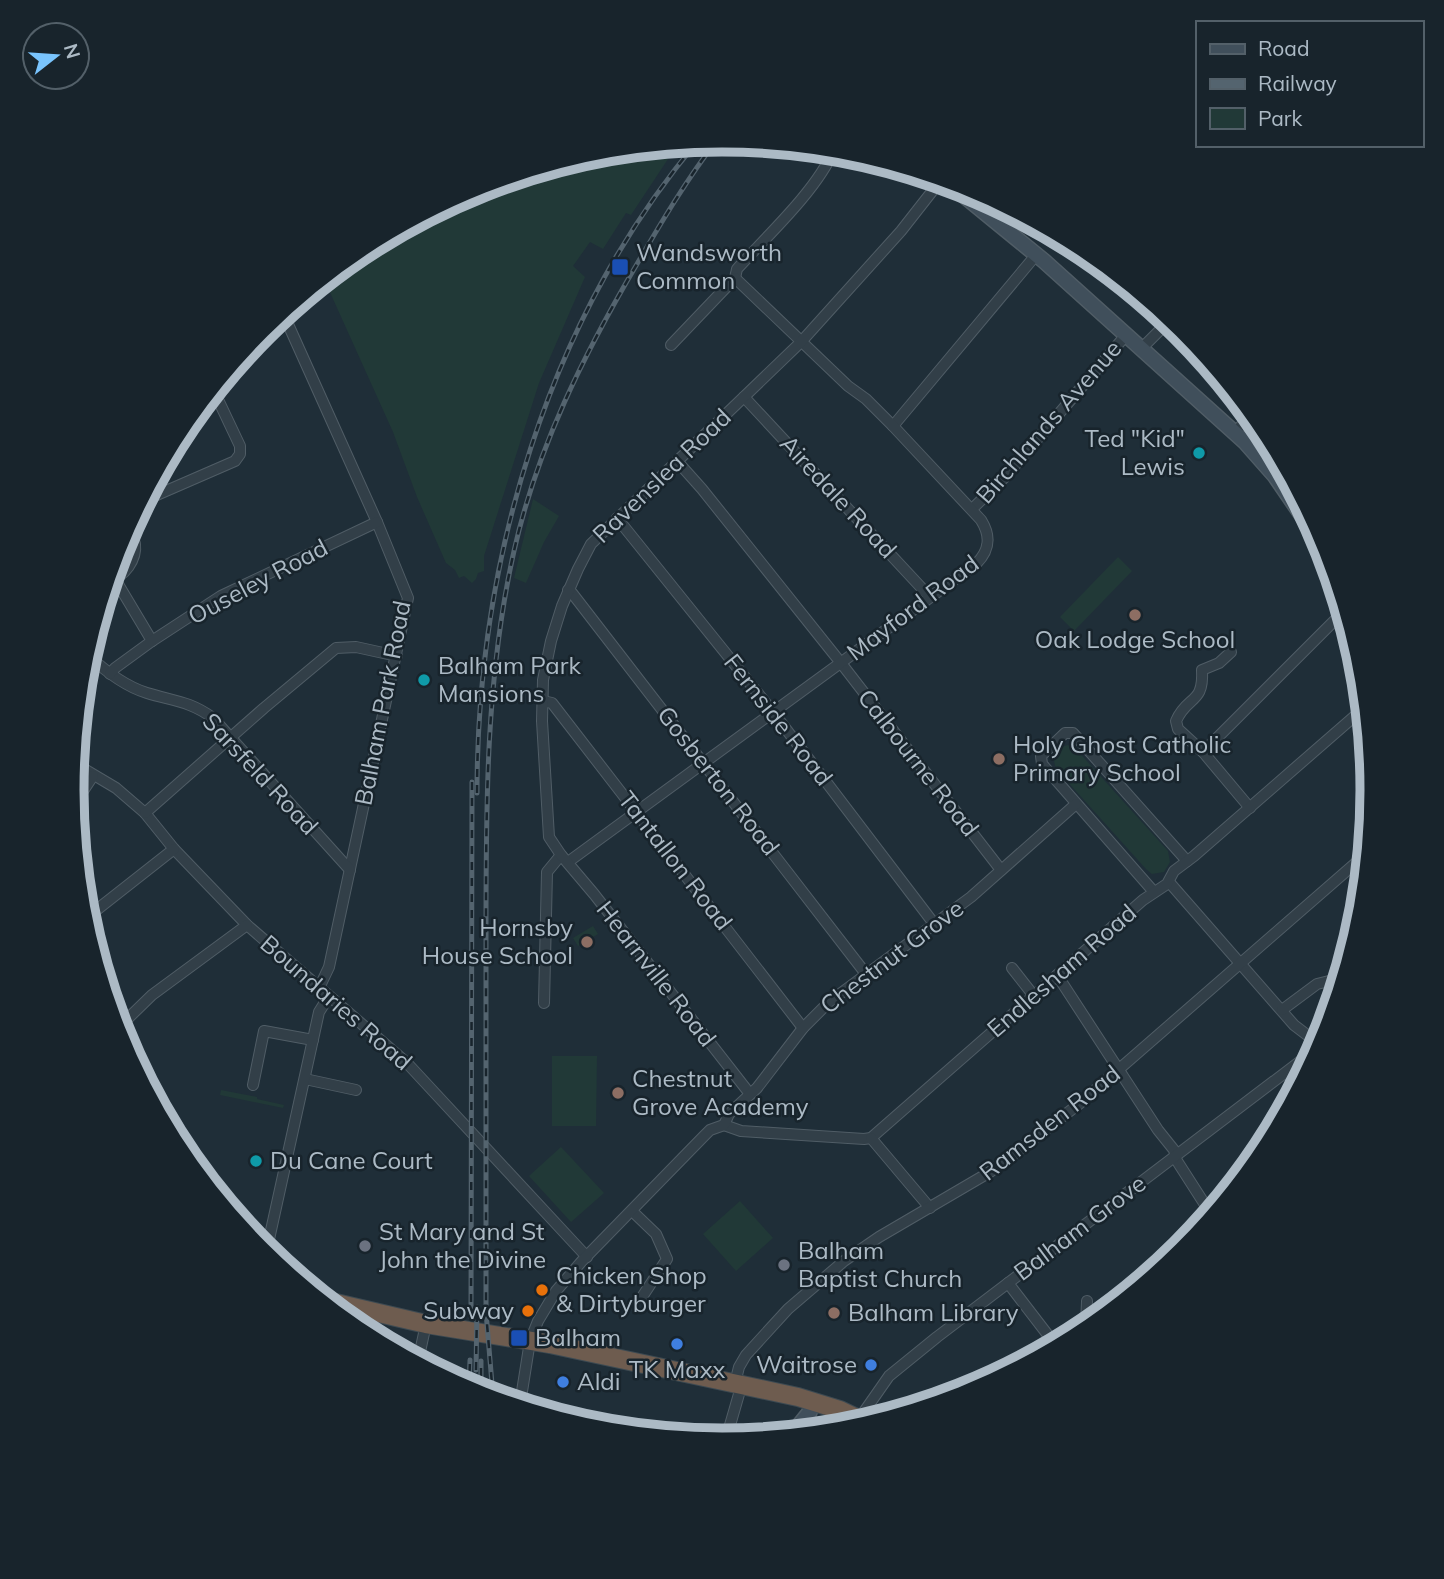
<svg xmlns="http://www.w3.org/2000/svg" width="1444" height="1579" font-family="Mulish,sans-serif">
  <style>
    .green { fill: #213937 }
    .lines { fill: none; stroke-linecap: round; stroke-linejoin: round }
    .street-casing { stroke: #505d66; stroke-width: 12 }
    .secondary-casing { stroke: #505d66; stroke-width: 17 }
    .highway-casing { stroke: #3d4a52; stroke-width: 20 }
    .street { stroke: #323f48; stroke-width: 10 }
    .secondary { stroke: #404f5b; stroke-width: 14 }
    .highway { stroke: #6e5c4f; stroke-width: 18 }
    .rail-casing { stroke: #54646f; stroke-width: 5 }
    .rail { stroke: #18242c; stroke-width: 2.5; stroke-dasharray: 8; stroke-linecap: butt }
    .transit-dot { fill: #1a4fb4; stroke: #18242c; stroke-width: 2.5 }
    .culture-dot { fill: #0f9aa8; stroke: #18242c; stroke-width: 2.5 }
    .education-dot { fill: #8d6e63; stroke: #18242c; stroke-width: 2.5 }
    .worship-dot { fill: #6b7280; stroke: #18242c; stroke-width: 2.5 }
    .food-dot { fill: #e8710a; stroke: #18242c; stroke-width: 2.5 }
    .shop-dot { fill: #3f7fe0; stroke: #18242c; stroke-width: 2.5 }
    .labels { text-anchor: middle; stroke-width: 5; stroke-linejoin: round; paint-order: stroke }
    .poi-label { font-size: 24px; fill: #acbac5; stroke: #18242c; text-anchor: start }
    .street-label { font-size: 24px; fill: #acbac5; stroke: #18242c }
    .rim { fill: none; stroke: #acbac5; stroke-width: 9 }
  </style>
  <rect width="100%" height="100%" fill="#1f2e38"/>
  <g class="green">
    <path d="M 678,144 L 631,215 L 626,213 L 603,249 L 590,242 L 573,266 L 585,277 L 539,383 L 484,556 L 484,571 L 478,573 L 476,579 L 472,583 L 464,576 L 459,578 L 455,570 L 446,563 L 417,497 L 393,432 L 324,279 L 361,249 L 474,189 L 596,152 Z"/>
    <path d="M 533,499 L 559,516 L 544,542 L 526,583 L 514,578 Z"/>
    <path d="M 1118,557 L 1132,571 L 1074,631 L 1060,617 Z"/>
    <path d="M 1068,745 L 1076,749 L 1168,851 L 1170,862 L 1164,872 L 1152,874 L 1146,869 L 1057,770 C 1051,759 1054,748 1068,745 Z"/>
    <path d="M 593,926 L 598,934 L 578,946 L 573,938 Z"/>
    <path d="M 552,1056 L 597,1056 L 596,1126 L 552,1126 Z"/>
    <path d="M 221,1090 L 257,1097 L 257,1099 L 284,1105 L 283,1108 L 220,1095 Z"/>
    <path d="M 561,1147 L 604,1193 L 571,1222 L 529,1176 Z"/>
    <path d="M 740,1201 L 773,1238 L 736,1271 L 703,1234 Z"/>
  </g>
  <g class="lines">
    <g class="street-casing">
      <g id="street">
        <path d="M 735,278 L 737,269 C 768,235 816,191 834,150"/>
        <path d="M 283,313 L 377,522 L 408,598 L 329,967 L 319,988"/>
        <path d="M 671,345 L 735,278"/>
        <path d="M 1142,348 L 1170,320"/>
        <path d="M 744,397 L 930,597"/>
        <path d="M 893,426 L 1036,255"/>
        <path d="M 1235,432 L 1252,415"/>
        <path d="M 677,461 L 702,489 L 841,663 L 1001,870"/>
        <path d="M 143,501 L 235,461 L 240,454 L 240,446 L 213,389"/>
        <path d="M 972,509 L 1004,478 L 1126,335"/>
        <path d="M 617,518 L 773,712 L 935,925"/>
        <path d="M 110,579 C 124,578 137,559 135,544 C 134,539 130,533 128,528"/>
        <path d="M 115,579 L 152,641"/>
        <path d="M 568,590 L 572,593 L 866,974"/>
        <path d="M 87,654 C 104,670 124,686 147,693 C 173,701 190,701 213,718 L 350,870"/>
        <path d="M 110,674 L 115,668 L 152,641 L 221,596 L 377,522"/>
        <path d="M 543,701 L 552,703 L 803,1028"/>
        <path d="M 1203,752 L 1178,729 L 1176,721 C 1187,695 1204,705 1202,670 L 1219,663 L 1231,652"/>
        <path d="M 74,763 L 116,788 L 145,813 L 174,849 L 247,925 L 407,1063 L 587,1257"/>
        <path d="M 73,806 L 93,776"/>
        <path d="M 1250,808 L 1203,752 L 1344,611"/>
        <path d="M 145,813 L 264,708 L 336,648 L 356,647 L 397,656"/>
        <path d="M 568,862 L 976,564 C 990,550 991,536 981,520 L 893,426 L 866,399 L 848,386 L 735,278"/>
        <path d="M 1169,882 L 1294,1025 L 1311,1038 L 1315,1050"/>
        <path d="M 1154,892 L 1042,764 L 1041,756 L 1065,733 L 1073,733 L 1187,861"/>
        <path d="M 85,919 L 174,849"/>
        <path d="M 1012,968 L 1034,996"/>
        <path d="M 1057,975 L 1158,1130 L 1174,1150 L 1177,1161 L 1211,1214"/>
        <path d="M 544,1003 L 547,872 L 561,855"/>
        <path d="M 1282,1010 L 1317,984 L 1341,978"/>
        <path d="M 118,1028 L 152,995 L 247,925"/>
        <path d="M 305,1079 L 356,1090"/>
        <path d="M 253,1085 L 264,1031 L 313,1040"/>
        <path d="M 750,1094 L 594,894 L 561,855 L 549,837 L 542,721 L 543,680 L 551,641 L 562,606 L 578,569 L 591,544 L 801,342 L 901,231 L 941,180"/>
        <path d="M 724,1125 L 741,1131 L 864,1139 L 871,1138 L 1143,900 L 1167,884 L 1174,871 L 1194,856 L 1364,708"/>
        <path d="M 871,1138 L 930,1208"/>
        <path d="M 632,1211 L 656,1234 L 667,1259 L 642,1297"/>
        <path d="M 266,1253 L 319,1012 L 329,996"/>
        <path d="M 1008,1283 L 1051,1339 L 1070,1337 L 1086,1325 L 1087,1301"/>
        <path d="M 418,1361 L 426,1324"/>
        <path d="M 735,1383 L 739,1367 L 746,1355 L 788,1309 L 844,1261 L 879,1237 L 990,1172 L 1079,1104 L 1366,854"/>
        <path d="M 520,1404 L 530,1341 L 538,1321 L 556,1291 L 582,1261 L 704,1136 L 710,1130 L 724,1125 L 729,1114 L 757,1088 L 803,1028 L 829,1002 L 971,897 L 1076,804"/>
        <path d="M 859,1419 L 889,1376 L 937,1337 L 1315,1050"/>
        <path d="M 726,1439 L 739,1394"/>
      </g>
    </g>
    <g class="secondary-casing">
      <g id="secondary">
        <path d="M 946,181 L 1044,261 L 1245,442 L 1275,476 L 1325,549"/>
        <path d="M 793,1433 L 809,1413 L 814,1401"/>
      </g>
    </g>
    <g class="highway-casing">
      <path id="highway" d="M 323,1300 L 426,1324 L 550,1344 L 798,1397 L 840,1410 L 865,1422"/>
    </g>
    <use href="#street" class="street"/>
    <use href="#secondary" class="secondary"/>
    <use href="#highway" class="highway"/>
    <g class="rail-casing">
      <g id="rail">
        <path d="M 477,793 C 477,562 547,321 697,142"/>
        <path d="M 471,1318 L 472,782"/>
        <path d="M 476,1370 L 477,1307"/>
        <path d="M 469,1388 L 470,1360"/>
        <path d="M 481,1392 L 481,1361"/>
        <path d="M 493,1396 L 486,1312 C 486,1189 486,1066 486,943 C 486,811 485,680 514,551 C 537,448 584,354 637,264 C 662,221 687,179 717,140"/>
      </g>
    </g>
    <use href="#rail" class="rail"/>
  </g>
  <g class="transit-dot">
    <rect x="611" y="258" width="18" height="18" rx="3.5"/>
    <rect x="510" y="1329" width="18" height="18" rx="3.5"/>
  </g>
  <g class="culture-dot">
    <circle cx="1199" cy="453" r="7"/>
    <circle cx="424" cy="680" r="7"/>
    <circle cx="256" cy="1161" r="7"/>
  </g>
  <g class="education-dot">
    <circle cx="1135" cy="615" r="7"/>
    <circle cx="999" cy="759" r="7"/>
    <circle cx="587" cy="942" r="7"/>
    <circle cx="618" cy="1093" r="7"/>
    <circle cx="834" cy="1313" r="7"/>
  </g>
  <g class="worship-dot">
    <circle cx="365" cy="1246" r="7"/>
    <circle cx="784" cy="1265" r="7"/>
  </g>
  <g class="food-dot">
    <circle cx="542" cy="1290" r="7"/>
    <circle cx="528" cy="1311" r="7"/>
  </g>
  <g class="shop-dot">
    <circle cx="677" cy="1344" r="7"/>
    <circle cx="871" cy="1365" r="7"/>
    <circle cx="563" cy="1382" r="7"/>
  </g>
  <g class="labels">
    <g class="poi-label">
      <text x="636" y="261">Wandsworth<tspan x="636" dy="28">Common</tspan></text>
      <text x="1185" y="447" text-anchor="end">Ted "Kid"<tspan x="1185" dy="28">Lewis</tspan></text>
      <text x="1135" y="648" text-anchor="middle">Oak Lodge School</text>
      <text x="438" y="674">Balham Park<tspan x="438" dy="28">Mansions</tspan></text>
      <text x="1013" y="753">Holy Ghost Catholic<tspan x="1013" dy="28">Primary School</tspan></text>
      <text x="573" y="936" text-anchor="end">Hornsby<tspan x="573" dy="28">House School</tspan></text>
      <text x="632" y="1087">Chestnut<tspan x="632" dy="28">Grove Academy</tspan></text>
      <text x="270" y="1169">Du Cane Court</text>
      <text x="379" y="1240">St Mary and St<tspan x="379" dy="28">John the Divine</tspan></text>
      <text x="798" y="1259">Balham<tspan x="798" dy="28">Baptist Church</tspan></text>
      <text x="556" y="1284">Chicken Shop<tspan x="556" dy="28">&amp; Dirtyburger</tspan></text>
      <text x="514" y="1319" text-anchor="end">Subway</text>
      <text x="848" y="1321">Balham Library</text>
      <text x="535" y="1346">Balham</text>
      <text x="857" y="1373" text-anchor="end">Waitrose</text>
      <text x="677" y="1378" text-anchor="middle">TK Maxx</text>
      <text x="577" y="1390">Aldi</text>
    </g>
    <g class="street-label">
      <text transform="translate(1049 422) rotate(-49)" y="8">Birchlands Avenue</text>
      <text transform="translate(662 476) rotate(-44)" y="8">Ravenslea Road</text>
      <text transform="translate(838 497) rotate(47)" y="8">Airedale Road</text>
      <text transform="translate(258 582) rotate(-28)" y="8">Ouseley Road</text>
      <text transform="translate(913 608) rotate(-37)" y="8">Mayford Road</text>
      <text transform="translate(383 703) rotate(-79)" y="8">Balham Park Road</text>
      <text transform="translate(778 720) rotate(52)" y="8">Fernside Road</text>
      <text transform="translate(918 763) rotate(52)" y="8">Calbourne Road</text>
      <text transform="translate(260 774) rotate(47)" y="8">Sarsfeld Road</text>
      <text transform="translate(718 781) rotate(52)" y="8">Gosberton Road</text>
      <text transform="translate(675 861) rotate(52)" y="8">Tantallon Road</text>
      <text transform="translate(892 957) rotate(-37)" y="8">Chestnut Grove</text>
      <text transform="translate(1062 971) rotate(-41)" y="8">Endlesham Road</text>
      <text transform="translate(656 974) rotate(52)" y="8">Hearnville Road</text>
      <text transform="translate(336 1003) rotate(41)" y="8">Boundaries Road</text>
      <text transform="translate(1050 1123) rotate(-38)" y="8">Ramsden Road</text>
      <text transform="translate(1080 1228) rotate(-37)" y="8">Balham Grove</text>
    </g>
  </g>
  <path d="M0 0H1444V1579H0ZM84 790a638 638 0 1 1 1276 0a638 638 0 1 1-1276 0Z" fill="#18242c" fill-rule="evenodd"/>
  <path class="rim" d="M84 790a638 638 0 1 1 1276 0a638 638 0 1 1-1276 0Z"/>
  <rect x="1196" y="21" width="228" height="126" fill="#18242c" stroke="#536069" stroke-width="2"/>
  <rect x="1210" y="44" width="35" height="10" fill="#404f5b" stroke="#536069" stroke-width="2"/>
  <text x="1258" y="56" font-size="21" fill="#acbac5">Road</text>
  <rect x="1210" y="79" width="35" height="10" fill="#54646f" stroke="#536069" stroke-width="2"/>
  <text x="1258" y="91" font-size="21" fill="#acbac5">Railway</text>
  <rect x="1210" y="108" width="35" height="21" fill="#213937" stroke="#536069" stroke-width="2"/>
  <text x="1258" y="126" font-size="21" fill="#acbac5">Park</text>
  <g transform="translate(56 56) rotate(73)"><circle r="33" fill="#18242c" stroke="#536069" stroke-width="2"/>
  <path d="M0-5L12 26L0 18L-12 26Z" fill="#79c4fd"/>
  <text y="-10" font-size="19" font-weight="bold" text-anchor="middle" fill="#acbac5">N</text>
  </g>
</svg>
